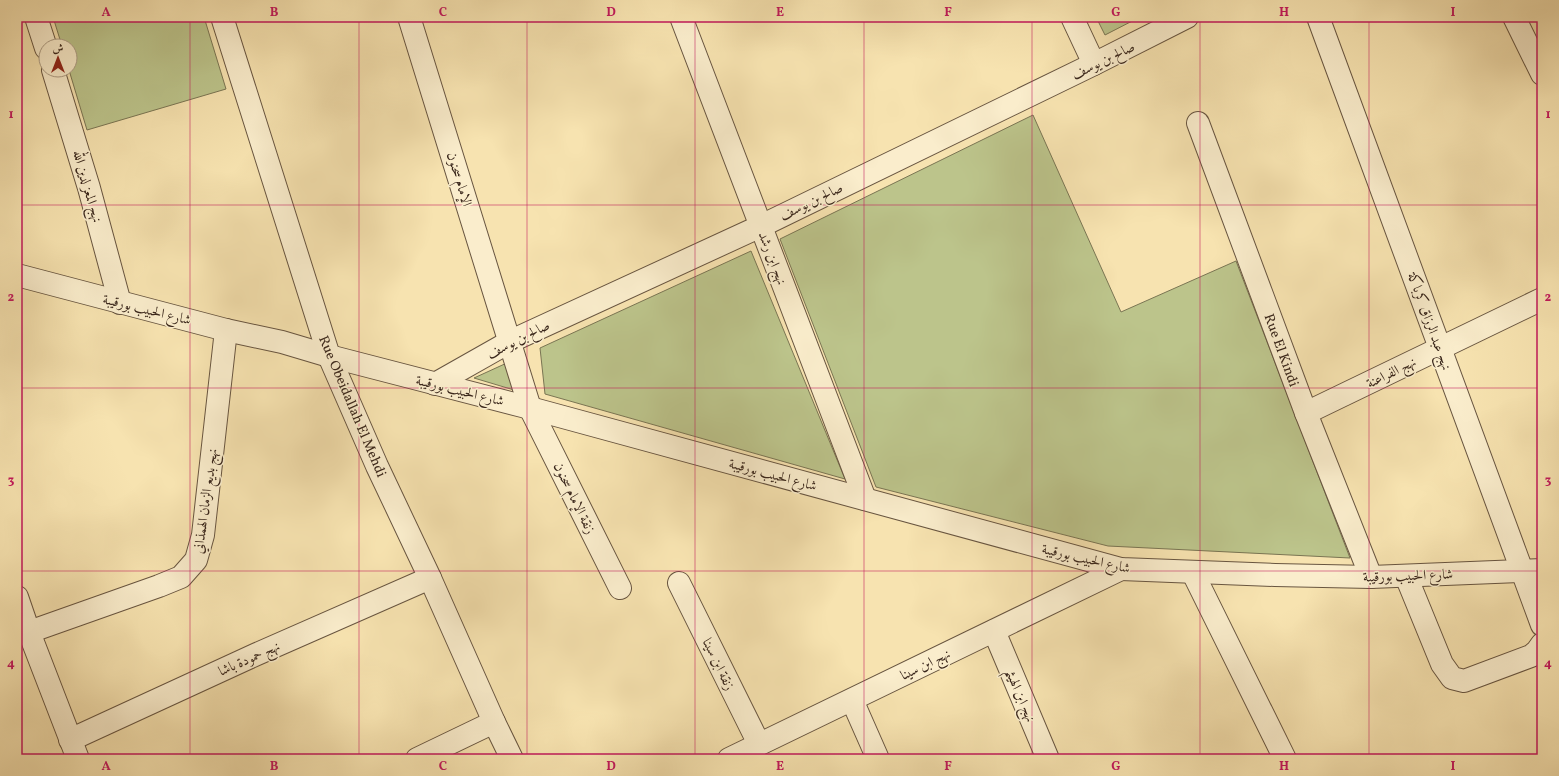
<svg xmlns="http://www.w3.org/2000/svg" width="1559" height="776" font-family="Vollkorn,Amiri,serif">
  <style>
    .green { fill: #bcc48b; stroke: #7a7553 }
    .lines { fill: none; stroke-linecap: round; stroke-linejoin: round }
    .minor-casing { stroke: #685540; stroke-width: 24 }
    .tertiary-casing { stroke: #685540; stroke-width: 24 }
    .minor { stroke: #faedcc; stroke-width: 22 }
    .tertiary { stroke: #faedcc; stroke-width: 22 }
    .grid { fill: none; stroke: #c2185b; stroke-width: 1; stroke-opacity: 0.55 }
    .labels { text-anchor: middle; stroke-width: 3; stroke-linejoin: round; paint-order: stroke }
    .street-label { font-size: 14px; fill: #39261b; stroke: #faedcc }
    .neatline { fill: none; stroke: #c2185b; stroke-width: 1.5 }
    .grid-label { font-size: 13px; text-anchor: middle; font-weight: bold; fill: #c2185b }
  </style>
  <rect width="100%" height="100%" fill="#f7e3b0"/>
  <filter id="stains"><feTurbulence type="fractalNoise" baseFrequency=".005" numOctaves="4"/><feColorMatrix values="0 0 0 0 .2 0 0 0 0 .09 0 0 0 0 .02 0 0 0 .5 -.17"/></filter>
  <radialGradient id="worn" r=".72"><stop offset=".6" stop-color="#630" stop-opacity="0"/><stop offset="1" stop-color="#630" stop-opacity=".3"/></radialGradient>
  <g class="green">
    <path d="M 53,17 L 204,17 L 226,89 L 87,130 L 69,70 L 70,70 L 70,46 L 62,46 Z"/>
    <path d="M 1096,17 L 1140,17 L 1105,35 Z"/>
    <path d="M 1033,115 L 1121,312 L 1236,261 L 1350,558 L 1108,546 L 876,487 L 780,239 Z"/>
    <path d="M 751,251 L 845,479 L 545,394 L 540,348 Z"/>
    <path d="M 509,362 L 514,390 L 474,378 Z"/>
  </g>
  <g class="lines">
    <g class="minor-casing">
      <g id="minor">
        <path d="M 36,17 L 46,48"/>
        <path d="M 222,17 L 329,356 L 377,466 L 430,578 L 494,722 L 512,759"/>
        <path d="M 409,17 L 530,408 L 620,588"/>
        <path d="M 681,17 L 865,499"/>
        <path d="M 1072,17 L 1094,64"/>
        <path d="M 1318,17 L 1542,625"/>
        <path d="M 1514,17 L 1542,74"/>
        <path d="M 53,70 L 89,188 L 120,303"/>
        <path d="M 1198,123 L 1306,413 L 1371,577"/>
        <path d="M 435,384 L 511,341 L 761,226 L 1094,64 L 1187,17"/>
        <path d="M 1306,413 L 1542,299"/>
        <path d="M 1193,573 L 1285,759"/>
        <path d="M 1406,576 L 1442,664 L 1452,678 L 1464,681 L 1531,656 L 1537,651 L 1542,644"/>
        <path d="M 679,583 L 759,744"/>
        <path d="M 17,597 L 29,632 L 78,759"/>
        <path d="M 994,631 L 1048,759"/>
        <path d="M 29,632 L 159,586 L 181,577 L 196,560 L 203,535 L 226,330"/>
        <path d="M 852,700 L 878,759"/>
        <path d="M 70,740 L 257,654 L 430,578"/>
        <path d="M 417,759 L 494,722"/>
        <path d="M 729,759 L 1121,569"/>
      </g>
    </g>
    <g class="tertiary-casing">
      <path id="tertiary" d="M 17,275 L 226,330 L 282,342 L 329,356 L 530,408 L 1121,569 L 1275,575 L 1371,577 L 1542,570"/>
    </g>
    <use href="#minor" class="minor"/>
    <use href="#tertiary" class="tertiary"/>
  </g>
  <path class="grid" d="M 190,17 L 190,759M 359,17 L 359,759M 527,17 L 527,759M 695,17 L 695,759M 864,17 L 864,759M 1032,17 L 1032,759M 1200,17 L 1200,759M 1369,17 L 1369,759M 17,205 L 1542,205M 17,388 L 1542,388M 17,571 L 1542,571"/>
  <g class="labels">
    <g class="street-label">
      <text transform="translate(1103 60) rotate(-26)" y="5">صالح بن يوسف</text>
      <text transform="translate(460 179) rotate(73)" y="5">الإمام سحنون</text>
      <text transform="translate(88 186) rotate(74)" y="5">نهج المعز لدين الله</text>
      <text transform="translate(811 201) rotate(-26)" y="5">صالح بن يوسف</text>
      <text transform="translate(773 258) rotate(69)" y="5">نهج ابن رشد</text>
      <text transform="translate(147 309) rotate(14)" y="5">شارع الحبيب بورقيبة</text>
      <text transform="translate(1430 321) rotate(70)" y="5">نهج عبد الرزاق كرباكة</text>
      <text transform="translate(518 339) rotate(-27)" y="5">صالح بن يوسف</text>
      <text transform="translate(1282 350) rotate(70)" y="5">Rue El Kindi</text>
      <text transform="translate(1391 372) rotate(-26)" y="5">نهج الفراعنة</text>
      <text transform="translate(460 390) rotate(14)" y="5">شارع الحبيب بورقيبة</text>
      <text transform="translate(353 406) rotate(67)" y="5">Rue Obeidallah El Mehdi</text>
      <text transform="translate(773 474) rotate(15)" y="5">شارع الحبيب بورقيبة</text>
      <text transform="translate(575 498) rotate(64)" y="5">زنقة الإمام سحنون</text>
      <text transform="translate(205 501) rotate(-82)" y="5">نهج بديع الزمان الهمذاني</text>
      <text transform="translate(1086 558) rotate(13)" y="5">شارع الحبيب بورقيبة</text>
      <text transform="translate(1408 575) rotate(-2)" y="5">شارع الحبيب بورقيبة</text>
      <text transform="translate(249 658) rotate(-24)" y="5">نهج حمودة باشا</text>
      <text transform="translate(719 664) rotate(64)" y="5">زنقة ابن سينا</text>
      <text transform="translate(925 664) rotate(-26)" y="5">نهج ابن سينا</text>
      <text transform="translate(1021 695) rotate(67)" y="5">نهج ابن الهيثم</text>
    </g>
  </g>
  <rect width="1559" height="776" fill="none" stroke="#f7e3b0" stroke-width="44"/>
  <g transform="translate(58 58)"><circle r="19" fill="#faedcc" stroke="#ad9d85"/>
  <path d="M0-3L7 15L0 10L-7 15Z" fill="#8f2418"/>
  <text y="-6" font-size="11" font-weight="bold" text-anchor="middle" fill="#39261b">ش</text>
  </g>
  <rect x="22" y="22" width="1515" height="732" class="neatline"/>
  <g class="grid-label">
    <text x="106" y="16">A</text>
    <text x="274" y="16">B</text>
    <text x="443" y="16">C</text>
    <text x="611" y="16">D</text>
    <text x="780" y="16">E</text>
    <text x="948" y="16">F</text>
    <text x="1116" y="16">G</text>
    <text x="1284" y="16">H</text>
    <text x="1453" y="16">I</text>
    <text x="11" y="118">1</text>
    <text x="1548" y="118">1</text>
    <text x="11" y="301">2</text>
    <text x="1548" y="301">2</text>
    <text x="11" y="484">3</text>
    <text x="1548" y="484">3</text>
    <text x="11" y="667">4</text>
    <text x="1548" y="667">4</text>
    <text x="106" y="770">A</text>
    <text x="274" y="770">B</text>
    <text x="443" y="770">C</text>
    <text x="611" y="770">D</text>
    <text x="780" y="770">E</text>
    <text x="948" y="770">F</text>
    <text x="1116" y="770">G</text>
    <text x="1284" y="770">H</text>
    <text x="1453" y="770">I</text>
  </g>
  <rect width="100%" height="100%" filter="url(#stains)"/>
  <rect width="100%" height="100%" fill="url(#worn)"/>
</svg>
